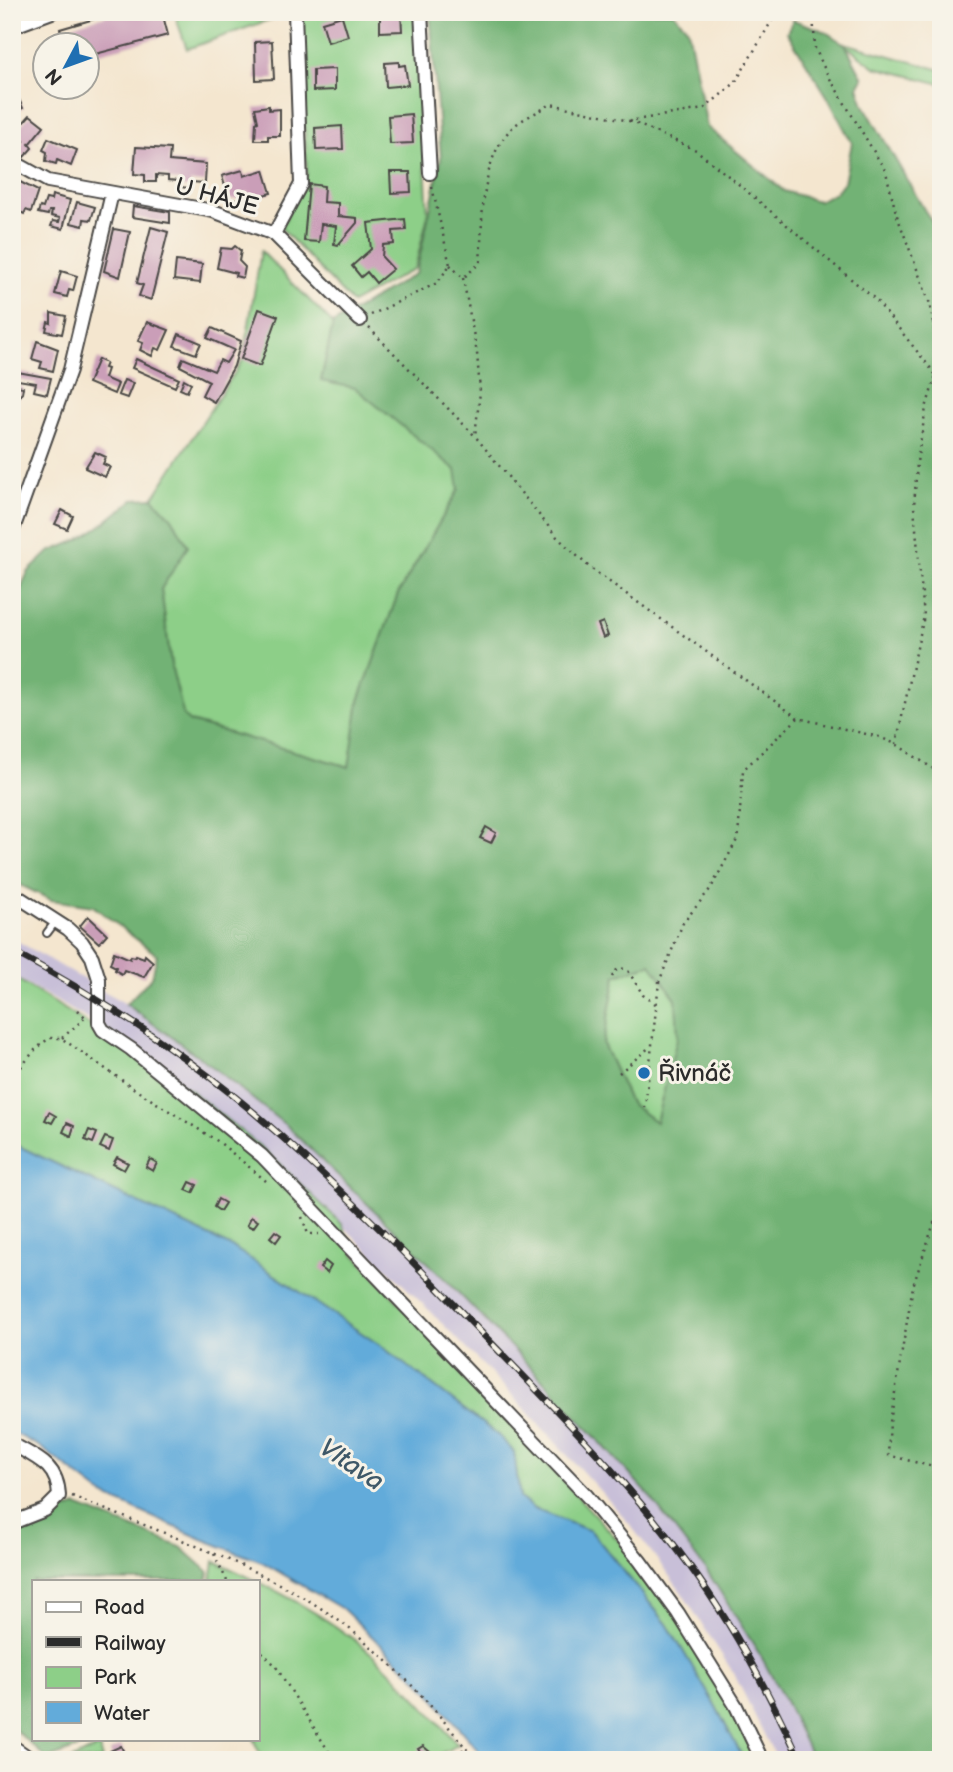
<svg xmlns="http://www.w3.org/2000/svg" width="953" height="1772" font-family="'Balsamiq Sans',sans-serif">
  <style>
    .industrial { fill: #c8bfd8 }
    .green { fill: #8dcf88; stroke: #5c7d5a; stroke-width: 2 }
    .forest { fill: #72b274; stroke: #4e6e50; stroke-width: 2; fill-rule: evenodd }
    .water { fill: #62abda; stroke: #466b82; stroke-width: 2 }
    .building { fill: #ca9eb8 }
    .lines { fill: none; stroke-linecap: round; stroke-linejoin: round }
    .service-casing { stroke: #494744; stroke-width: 10 }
    .minor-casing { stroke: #494744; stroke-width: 16 }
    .path { stroke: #494744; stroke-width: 2.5; stroke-dasharray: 2 5; stroke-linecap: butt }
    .service { stroke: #fff; stroke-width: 6 }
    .minor { stroke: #fff; stroke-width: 12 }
    .rail-casing { stroke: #2b2b2b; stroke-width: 7 }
    .rail { stroke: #f7f3e8; stroke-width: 4.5; stroke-dasharray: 13; stroke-linecap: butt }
    .poi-dot { fill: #1f6fb2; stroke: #f7f3e8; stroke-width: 2.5 }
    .labels { text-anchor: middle; stroke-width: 6; stroke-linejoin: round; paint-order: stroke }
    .street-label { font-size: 24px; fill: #2b2b2b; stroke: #f7f3e8 }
    .poi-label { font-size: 24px; fill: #2b2b2b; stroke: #f7f3e8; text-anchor: start }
    .water-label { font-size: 26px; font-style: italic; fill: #3e5868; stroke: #f7f3e8 }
  </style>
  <rect width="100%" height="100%" fill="#f7f3e8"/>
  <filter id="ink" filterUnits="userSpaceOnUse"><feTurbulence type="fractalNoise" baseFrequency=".0143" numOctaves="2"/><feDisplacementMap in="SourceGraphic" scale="14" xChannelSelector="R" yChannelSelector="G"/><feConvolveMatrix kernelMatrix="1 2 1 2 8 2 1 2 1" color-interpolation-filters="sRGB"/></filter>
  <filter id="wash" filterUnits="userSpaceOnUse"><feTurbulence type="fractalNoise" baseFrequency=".00686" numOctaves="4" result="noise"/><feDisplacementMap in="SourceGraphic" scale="28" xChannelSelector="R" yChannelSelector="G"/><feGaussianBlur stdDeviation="1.57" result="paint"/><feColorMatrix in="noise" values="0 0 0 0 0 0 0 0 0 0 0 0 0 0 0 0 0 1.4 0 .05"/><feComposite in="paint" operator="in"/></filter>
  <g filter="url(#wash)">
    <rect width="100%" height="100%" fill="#f4e6cf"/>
    <path class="industrial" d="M 12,938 L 126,1004 L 209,1064 L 288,1127 L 449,1283 L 538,1375 L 648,1494 L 679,1533 L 709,1574 L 762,1658 L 786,1703 L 813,1760 L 777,1760 L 734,1674 L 682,1593 L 653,1554 L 623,1516 L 514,1397 L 426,1307 L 267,1152 L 190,1090 L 108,1031 L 12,975 Z"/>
    <g class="green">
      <path d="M 174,12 L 283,12 L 283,15 L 187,49 Z"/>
      <path d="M 304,12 L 416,12 L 428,215 L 415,268 L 352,303 L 281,228 L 307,174 L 299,14 Z"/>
      <path d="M 841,42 L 941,70 L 941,84 L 875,67 Z"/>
      <path d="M 261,251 L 333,324 L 321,381 L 355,387 L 457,470 L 459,489 L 398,594 L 359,701 L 350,767 L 190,722 L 184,717 L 180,708 L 171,665 L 161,589 L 188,546 L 172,518 L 153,498 L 243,360 Z"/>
      <path d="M 652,964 L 676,999 L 678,1036 L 656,1122 L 630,1103 L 603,1044 L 616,975 Z"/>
      <path d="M 12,976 L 93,1027 L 108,1031 L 190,1090 L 267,1152 L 342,1224 L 354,1254 L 639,1563 L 691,1637 L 760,1760 L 744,1760 L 715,1705 L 667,1624 L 591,1531 L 534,1509 L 520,1498 L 514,1452 L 499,1436 L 381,1346 L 234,1248 L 12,1143 Z"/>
      <path d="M 214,1561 C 270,1586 325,1614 372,1654 C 403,1682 431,1713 458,1745 L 428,1760 L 263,1760 L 253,1739 L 257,1739 L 257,1581 L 211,1581 Z"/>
      <path d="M 99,1747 L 102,1760 L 70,1760 Z"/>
    </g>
    <g class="forest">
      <path d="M 430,12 L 673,12 L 688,29 L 707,127 L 784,191 L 818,201 L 835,193 L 844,182 L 852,143 L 827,96 L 787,32 L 793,20 L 822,30 L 845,44 L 863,78 L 858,87 L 864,105 L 925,211 L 941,234 L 941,1760 L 813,1760 L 786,1703 L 762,1658 L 709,1574 L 648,1494 L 538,1375 L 449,1283 L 288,1127 L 209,1064 L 126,1004 L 152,977 L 157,955 L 93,906 L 51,900 L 12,881 L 12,608 L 28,572 L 49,552 L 78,540 L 99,527 L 134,499 L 153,498 L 172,518 L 188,546 L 161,589 L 171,665 L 184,717 L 190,722 L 349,767 L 359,701 L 398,594 L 459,489 L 456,470 L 355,388 L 321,381 L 333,324 L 416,273 L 441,159 ZM 651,964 L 676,999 L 678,1035 L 656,1122 L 630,1103 L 603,1044 L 616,975 Z"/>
      <path d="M 77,1506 L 181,1547 L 209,1572 L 207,1581 L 33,1581 L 33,1739 L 103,1739 L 47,1759 L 16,1731 L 12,1723 L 12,1541 L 18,1527 Z"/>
    </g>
    <path class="water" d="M 12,1143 L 234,1248 L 381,1346 L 499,1436 L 514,1452 L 520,1498 L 534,1509 L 591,1531 L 667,1624 L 715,1705 L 744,1760 L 486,1760 L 422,1684 L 344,1610 L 262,1562 L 202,1539 L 103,1495 L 39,1446 L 12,1432 Z"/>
    <g id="blocks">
      <g class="building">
        <path d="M 118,12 L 162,12 L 168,35 L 88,56 L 88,46 L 65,46 L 60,29 Z"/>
        <path d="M 380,12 L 401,12 L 402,31 L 380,32 Z"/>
        <path d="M 342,16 L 348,36 L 328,42 L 322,22 Z"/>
        <path d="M 272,41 L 274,79 L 256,80 L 255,42 Z"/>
        <path d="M 399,62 L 399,66 L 405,65 L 408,85 L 386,87 L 385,63 Z"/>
        <path d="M 335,69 L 335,90 L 313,91 L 313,70 Z"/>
        <path d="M 16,93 L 23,108 L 12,113 L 12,95 Z"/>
        <path d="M 269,106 L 269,110 L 280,109 L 280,136 L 268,136 L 268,140 L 255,140 L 256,123 L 258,122 L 255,108 Z"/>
        <path d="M 411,114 L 413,143 L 390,144 L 388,116 Z"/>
        <path d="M 30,115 L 44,126 L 29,144 L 32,148 L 24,157 L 16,150 L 24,141 L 14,133 Z"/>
        <path d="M 342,126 L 343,149 L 316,150 L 315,128 Z"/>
        <path d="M 48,138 L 77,150 L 71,166 L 57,160 L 56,164 L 46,161 L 47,152 L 43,150 Z"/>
        <path d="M 136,147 L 170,149 L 169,161 L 206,164 L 205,183 L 191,182 L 190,188 L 179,187 L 179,181 L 168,180 L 168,176 L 156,175 L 156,182 L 145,182 L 145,175 L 134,174 Z"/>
        <path d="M 243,170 L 244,176 L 264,170 L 271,193 L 250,198 L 248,192 L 242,194 L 243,198 L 229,200 L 222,176 Z"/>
        <path d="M 390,172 L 410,172 L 411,192 L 391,193 Z"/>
        <path d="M 18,181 L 38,191 L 31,212 L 26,210 L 24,214 L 12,208 L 12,192 Z"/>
        <path d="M 309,184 L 324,186 L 323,202 L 338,203 L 338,216 L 357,218 L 357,223 L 338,245 L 334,244 L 336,226 L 321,224 L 319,242 L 304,241 Z"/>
        <path d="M 52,195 L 70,200 L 63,229 L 51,226 L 53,221 L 59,222 L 60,218 L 51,216 L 52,211 L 49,211 L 48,215 L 38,213 L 40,207 L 43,208 L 46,199 L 51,200 Z"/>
        <path d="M 77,202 L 95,207 L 91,220 L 84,219 L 83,226 L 71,223 Z"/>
        <path d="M 133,206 L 170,212 L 170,223 L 132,217 Z"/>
        <path d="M 405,219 L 406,230 L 393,231 L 394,244 L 383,245 L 382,257 L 393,269 L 376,283 L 367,272 L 361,277 L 352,266 L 371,249 L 368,223 Z"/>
        <path d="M 151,227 L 168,232 L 151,300 L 139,296 L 143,285 L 137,283 Z"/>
        <path d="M 114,229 L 130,232 L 120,277 L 104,271 Z"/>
        <path d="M 235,246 L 241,251 L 239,261 L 245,267 L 243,278 L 235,276 L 236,273 L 217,268 L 221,248 L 232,249 Z"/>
        <path d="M 176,261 L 202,264 L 200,283 L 174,280 Z"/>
        <path d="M 61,271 L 77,276 L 73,291 L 69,290 L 67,297 L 55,294 Z"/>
        <path d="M 259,309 L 278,316 L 260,366 L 241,359 Z"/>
        <path d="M 51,313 L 66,316 L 62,334 L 46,331 L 48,322 L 51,323 Z"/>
        <path d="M 147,322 L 169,330 L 160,350 L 155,348 L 152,356 L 140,350 L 143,343 L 138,341 Z"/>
        <path d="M 212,328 L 241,341 L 234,366 L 214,402 L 202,395 L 209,381 L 180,366 L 183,358 L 214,371 L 220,360 L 226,363 L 234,350 L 207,338 Z"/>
        <path d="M 179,334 L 201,343 L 196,354 L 174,346 Z"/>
        <path d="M 37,341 L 58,349 L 53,371 L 40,368 L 42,362 L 32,359 Z"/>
        <path d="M 98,359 L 106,363 L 104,368 L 107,369 L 104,378 L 118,384 L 114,394 L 88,383 Z"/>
        <path d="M 136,359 L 179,379 L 175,387 L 132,368 Z"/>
        <path d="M 12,371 L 51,378 L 47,394 L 34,391 L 36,383 L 12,379 Z"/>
        <path d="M 184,379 L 191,383 L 187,392 L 180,389 Z"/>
        <path d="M 124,380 L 133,383 L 127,398 L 118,395 Z"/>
        <path d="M 12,385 L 23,387 L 22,393 L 17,399 L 15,408 L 18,409 L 17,413 L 12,412 Z"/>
        <path d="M 95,452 L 106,457 L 103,464 L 110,467 L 105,477 L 85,468 Z"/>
        <path d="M 62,510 L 73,516 L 67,529 L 55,524 Z"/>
        <path d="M 603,622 L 608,636 L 603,638 L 598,624 Z"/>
        <path d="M 486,827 L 496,833 L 491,843 L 480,838 Z"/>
        <path d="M 88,916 L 107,934 L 99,943 L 80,926 Z"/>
        <path d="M 114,952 L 130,959 L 131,956 L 135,957 L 136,955 L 144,958 L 145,955 L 153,962 L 144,977 L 124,970 L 122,974 L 115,970 L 116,967 L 110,964 Z"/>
        <path d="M 49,1112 L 56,1116 L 52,1123 L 45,1120 Z"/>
        <path d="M 67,1123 L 74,1126 L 71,1136 L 63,1132 Z"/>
        <path d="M 89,1130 L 97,1133 L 93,1143 L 85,1140 Z"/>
        <path d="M 105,1137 L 113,1140 L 109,1151 L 100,1147 Z"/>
        <path d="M 117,1157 L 128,1163 L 124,1170 L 113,1164 Z"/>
        <path d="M 150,1159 L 157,1163 L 153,1171 L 146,1167 Z"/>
        <path d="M 190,1182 L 197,1185 L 193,1193 L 186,1190 Z"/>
        <path d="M 218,1199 L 225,1203 L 220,1211 L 214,1207 Z"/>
        <path d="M 251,1217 L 258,1221 L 253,1228 L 247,1225 Z"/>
        <path d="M 275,1231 L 281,1235 L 276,1242 L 270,1237 Z"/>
        <path d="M 325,1261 L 331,1266 L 327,1273 L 320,1268 Z"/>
        <path d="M 121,1746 L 127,1760 L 113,1760 L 110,1751 Z"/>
        <path d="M 423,1746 L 430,1752 L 423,1756 L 418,1749 Z"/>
      </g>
    </g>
  </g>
  <g filter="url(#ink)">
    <use href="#blocks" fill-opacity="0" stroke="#494744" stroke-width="2"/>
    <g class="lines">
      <g class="service-casing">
        <path id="service" d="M 47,933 L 56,921"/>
      </g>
      <g class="minor-casing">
        <g id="minor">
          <path d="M 421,12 L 430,173"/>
          <path d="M 12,27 L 52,12"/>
          <path d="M 12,161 L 48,181 L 213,211 L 274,234 L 360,320"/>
          <path d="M 274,234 L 301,184 L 295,12"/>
          <path d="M 12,532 L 70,370 L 112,193"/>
          <path d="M 12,893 L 68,929 L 82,942 L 92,957 L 99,979 L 99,1023 L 103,1030 L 131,1049 L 262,1156 L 587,1496 L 640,1561 L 678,1613 L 736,1706 L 762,1760"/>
          <path d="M 12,1444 C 37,1458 58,1465 59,1496 L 45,1510 L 12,1523"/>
          <path d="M 12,1746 L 32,1760"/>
        </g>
      </g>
      <g class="path">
        <path d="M 756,12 L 763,12"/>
        <path d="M 813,12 L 815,48 L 826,72 L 886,172 L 896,213 L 930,304 L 936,341 L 936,375 L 926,408 L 917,462 L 914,507 L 924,616 L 896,744"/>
        <path d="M 630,121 L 696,150 L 737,183 L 876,300 L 936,375"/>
        <path d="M 432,187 L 450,265"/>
        <path d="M 450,265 L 463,278 L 480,263 C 483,220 479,159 513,127 C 523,118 539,112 551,104 L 629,121 L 704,109 L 735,83 L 777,12"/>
        <path d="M 463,278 L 477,353 L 480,392 L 475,436"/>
        <path d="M 371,315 L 437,283 L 450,265"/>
        <path d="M 369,328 L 475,436 L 557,537 L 589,567 L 798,718 L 879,737 L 896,744 L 941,774"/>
        <path d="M 612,977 C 616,969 618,968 627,969 L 643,995 L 657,1005"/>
        <path d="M 78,1010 L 86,1018"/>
        <path d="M 62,1038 L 86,1017"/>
        <path d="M 619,1073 L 651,1046"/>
        <path d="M 12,1078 L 35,1050 L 49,1038 L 61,1038 L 139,1092 L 219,1142 L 266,1181"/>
        <path d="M 645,1108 L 659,982 L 683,923 L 711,888 L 738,838 L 743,770 L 798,718"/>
        <path d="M 941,1202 L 913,1286 L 890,1422 L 888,1455 L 941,1469"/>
        <path d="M 302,1217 L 308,1234 L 319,1234"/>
        <path d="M 72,1496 C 149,1528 229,1555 301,1596 C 369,1635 428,1698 475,1760"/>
        <path d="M 214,1554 L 227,1581"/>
        <path d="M 257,1647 L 275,1665 L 334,1760"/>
        <path d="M 443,1760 L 467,1748"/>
      </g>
      <use href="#service" class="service"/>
      <use href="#minor" class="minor"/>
      <g class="rail-casing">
        <path id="rail" d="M 12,951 C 108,1002 201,1064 282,1137 C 347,1195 410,1258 471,1322 C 549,1403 635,1487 699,1579 C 739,1636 771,1697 800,1760"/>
      </g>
      <use href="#rail" class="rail"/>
    </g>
  </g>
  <circle class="poi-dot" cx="644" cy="1073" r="7"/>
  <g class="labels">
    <g class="street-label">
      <text transform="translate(217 196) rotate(15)" y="8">U HÁJE</text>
    </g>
    <g class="poi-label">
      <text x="658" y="1081">Řivnáč</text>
    </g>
    <g class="water-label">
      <text transform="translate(352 1464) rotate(34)" y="9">Vltava</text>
    </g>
  </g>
  <rect width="953" height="1772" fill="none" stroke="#f7f3e8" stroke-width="42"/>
  <rect x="32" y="1580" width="228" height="161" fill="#f7f3e8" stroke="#a5a39c" stroke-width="2"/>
  <rect x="46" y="1602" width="35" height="10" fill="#ffffff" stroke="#a5a39c" stroke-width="2"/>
  <text x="94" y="1614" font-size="21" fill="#2b2b2b">Road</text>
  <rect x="46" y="1637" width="35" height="10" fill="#2b2b2b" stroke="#a5a39c" stroke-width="2"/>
  <text x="94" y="1650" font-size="21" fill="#2b2b2b">Railway</text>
  <rect x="46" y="1667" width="35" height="21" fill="#8dcf88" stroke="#a5a39c" stroke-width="2"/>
  <text x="94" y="1684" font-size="21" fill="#2b2b2b">Park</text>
  <rect x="46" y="1702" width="35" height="21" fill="#62abda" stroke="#a5a39c" stroke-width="2"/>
  <text x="94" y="1720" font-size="21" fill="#2b2b2b">Water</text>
  <g transform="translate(66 66) rotate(229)"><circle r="33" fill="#f7f3e8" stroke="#a5a39c" stroke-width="2"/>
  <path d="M0-5L12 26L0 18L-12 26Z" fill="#1f6fb2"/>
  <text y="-10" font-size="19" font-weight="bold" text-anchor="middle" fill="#2b2b2b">N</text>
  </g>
</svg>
